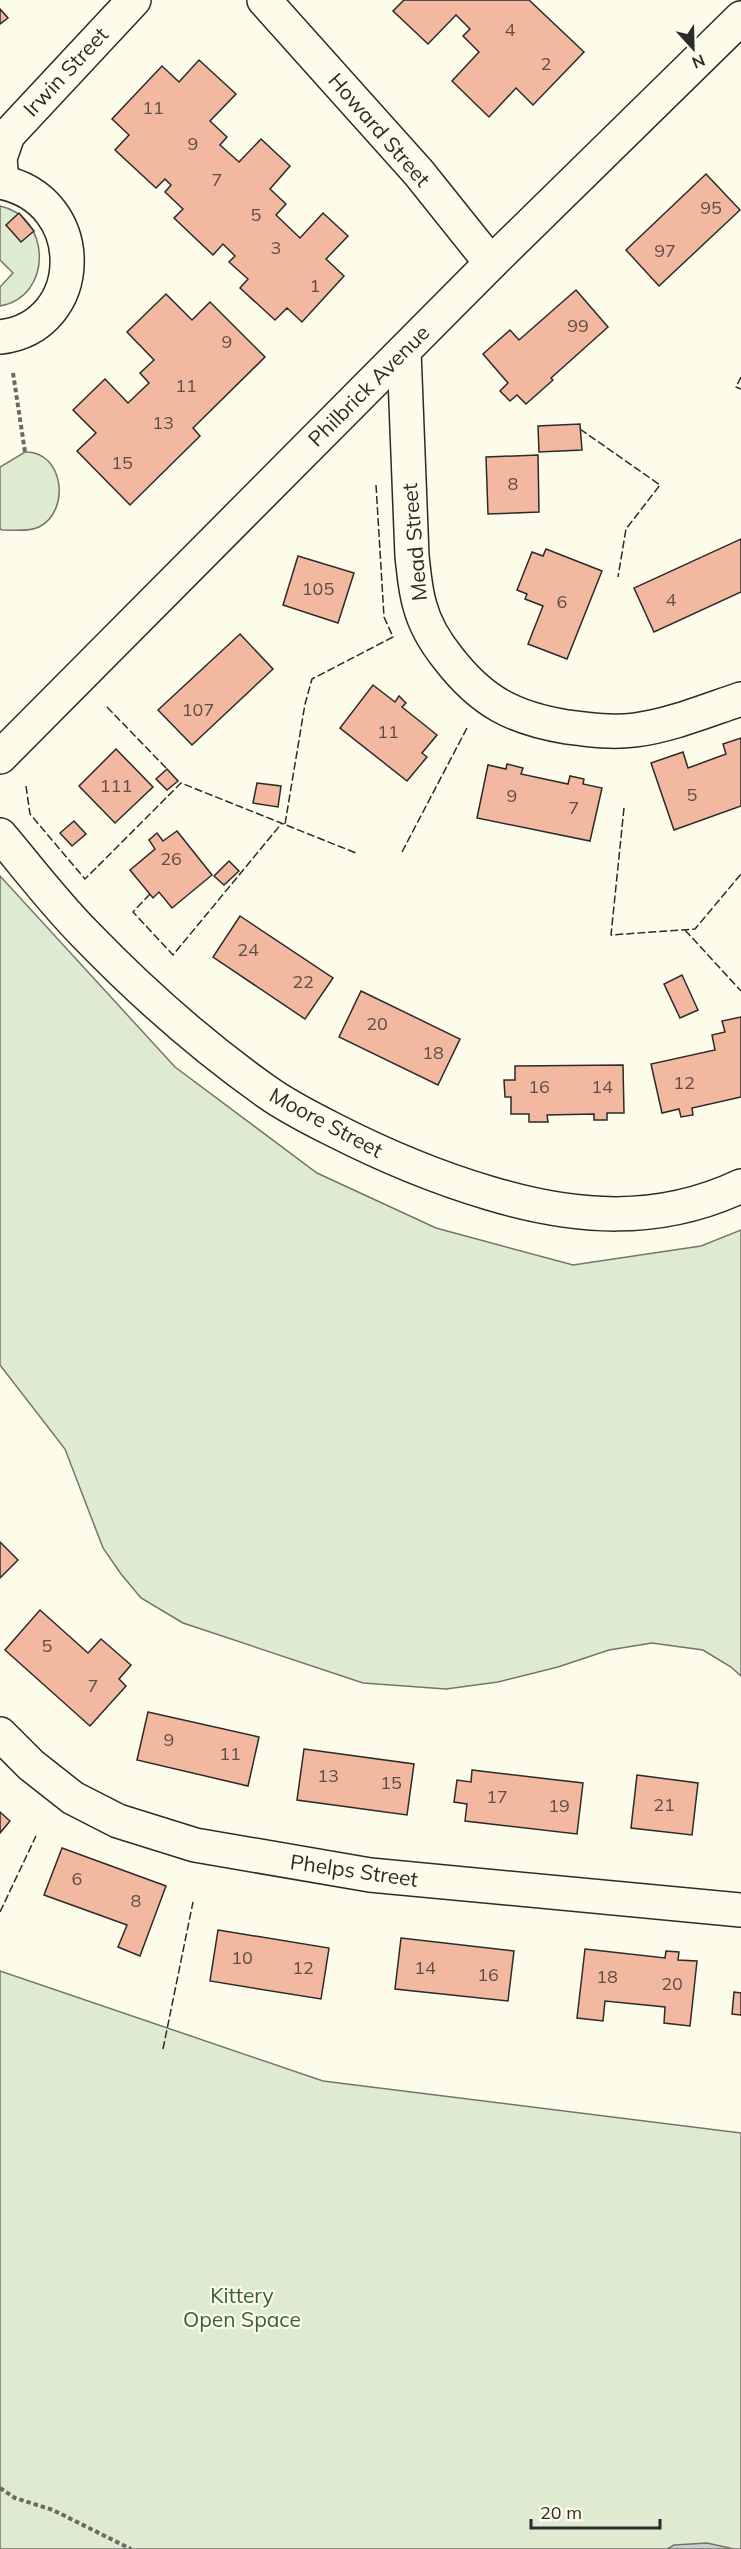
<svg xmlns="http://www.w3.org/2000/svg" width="741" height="2549" font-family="Mulish,sans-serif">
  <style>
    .green { fill: #deebd1; stroke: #74746e; stroke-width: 1.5 }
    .water { fill: #c7d0d0; stroke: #74746e; stroke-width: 1.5 }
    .building { fill: #f2b8a0; stroke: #2b2b2b; stroke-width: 1.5 }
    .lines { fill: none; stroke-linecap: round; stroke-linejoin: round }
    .minor-casing { stroke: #2b2b2b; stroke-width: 36 }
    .path { stroke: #6a6964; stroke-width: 4; stroke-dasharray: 4.5 3; stroke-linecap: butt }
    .minor { stroke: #fdfbea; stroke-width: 33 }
    .fence { stroke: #2b2b2b; stroke-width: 1.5; stroke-dasharray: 8 3; stroke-linecap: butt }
    .labels { text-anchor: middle; stroke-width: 4.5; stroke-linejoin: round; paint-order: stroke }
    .number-label { font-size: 18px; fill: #5d4e48 }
    .street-label { font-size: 21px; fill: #2b2b2b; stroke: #fdfbea }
    .park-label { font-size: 21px; fill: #34623c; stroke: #fdfbea }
  </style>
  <rect width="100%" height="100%" fill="#fdfbea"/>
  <g class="green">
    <path d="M 0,206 C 52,217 53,297 0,306 L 0,287 L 13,273 L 0,260 Z"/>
    <path d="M 25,452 C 64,451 71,511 39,527 C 28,532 14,530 2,530 L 0,529 L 0,467 Z"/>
    <path d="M 0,876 L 175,1067 L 317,1173 L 436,1228 L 573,1265 L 701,1246 L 741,1230 L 741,1676 L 731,1667 L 703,1650 L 652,1643 L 609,1650 L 558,1667 L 498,1682 L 446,1689 L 363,1683 L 183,1623 L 141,1598 L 121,1574 L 103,1548 L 65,1449 L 0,1365 Z"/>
    <path d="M 0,1971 L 323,2081 L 741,2133 L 741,2549 L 0,2549 Z"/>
  </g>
  <path class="water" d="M 707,2543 L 734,2549 L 667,2549 L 674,2545 Z"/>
  <g class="building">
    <path d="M 404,0 L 529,0 L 584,52 L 533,105 L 516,88 L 489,117 L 452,81 L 479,52 L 463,36 L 470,29 L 456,15 L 428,44 L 393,11 Z"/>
    <path d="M 0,9 L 8,18 L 0,24 Z"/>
    <path d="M 199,60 L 236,94 L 210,121 L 227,137 L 220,145 L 239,162 L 261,139 L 290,166 L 270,189 L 286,204 L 276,215 L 300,238 L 323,213 L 348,236 L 326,259 L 344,276 L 302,322 L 287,308 L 275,320 L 240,288 L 248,279 L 229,262 L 235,256 L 223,244 L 213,255 L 174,218 L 183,209 L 165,192 L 171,185 L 165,179 L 156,188 L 115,150 L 129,135 L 112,119 L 162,66 L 179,82 Z"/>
    <path d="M 706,174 L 740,210 L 659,286 L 626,250 Z"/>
    <path d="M 19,213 L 34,231 L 21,242 L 6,225 Z"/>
    <path d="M 576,290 L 608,327 L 551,378 L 553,380 L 526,404 L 517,395 L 510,401 L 500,391 L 508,383 L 483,354 L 510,330 L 519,340 Z"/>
    <path d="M 166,294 L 192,320 L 210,302 L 265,357 L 193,428 L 200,436 L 130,505 L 77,451 L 96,433 L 73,410 L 105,379 L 128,403 L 149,383 L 140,373 L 154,360 L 127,332 Z"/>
    <path d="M 580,424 L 582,450 L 539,452 L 538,426 Z"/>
    <path d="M 538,455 L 539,512 L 488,514 L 486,457 Z"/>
    <path d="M 741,539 L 741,592 L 654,632 L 634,588 Z"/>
    <path d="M 546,549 L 602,571 L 567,659 L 528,644 L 543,606 L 525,599 L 527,594 L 517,590 L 532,552 L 543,556 Z"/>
    <path d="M 298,556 L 354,573 L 338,623 L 283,605 Z"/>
    <path d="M 240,634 L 273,669 L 192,745 L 158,710 Z"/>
    <path d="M 373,685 L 395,702 L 399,696 L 406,703 L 402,707 L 437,735 L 422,753 L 427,757 L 407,781 L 340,728 Z"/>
    <path d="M 741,738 L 741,806 L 674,830 L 651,763 L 683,752 L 688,768 L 726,754 L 723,744 Z"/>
    <path d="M 116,749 L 153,787 L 115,823 L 79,786 Z"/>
    <path d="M 507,764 L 523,768 L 521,774 L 568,784 L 570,776 L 584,779 L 583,784 L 602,788 L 590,841 L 477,818 L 488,765 L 506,769 Z"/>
    <path d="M 167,769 L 178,781 L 167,790 L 156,779 Z"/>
    <path d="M 257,783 L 281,786 L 278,807 L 253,803 Z"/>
    <path d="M 74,821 L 86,834 L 72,846 L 60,833 Z"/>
    <path d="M 177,831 L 212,875 L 172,908 L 159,892 L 153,898 L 130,870 L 155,849 L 149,840 L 157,833 L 163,841 Z"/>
    <path d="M 229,861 L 239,871 L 224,885 L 214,876 Z"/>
    <path d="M 240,916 L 333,978 L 305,1019 L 213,957 Z"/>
    <path d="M 682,975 L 698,1010 L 680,1018 L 664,984 Z"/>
    <path d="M 361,991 L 460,1039 L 438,1085 L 339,1037 Z"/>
    <path d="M 741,1017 L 741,1097 L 692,1108 L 693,1115 L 681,1117 L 679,1109 L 662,1113 L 651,1064 L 715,1050 L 712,1035 L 725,1032 L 722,1021 Z"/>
    <path d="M 623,1065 L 624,1113 L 607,1113 L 607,1120 L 594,1120 L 594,1114 L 547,1115 L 548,1122 L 529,1122 L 529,1114 L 511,1114 L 511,1097 L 505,1097 L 504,1080 L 515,1080 L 515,1066 Z"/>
    <path d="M 0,1542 L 18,1560 L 0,1578 Z"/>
    <path d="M 40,1610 L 88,1653 L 101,1639 L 131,1665 L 119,1679 L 126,1686 L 90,1726 L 5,1650 Z"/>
    <path d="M 148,1712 L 259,1737 L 248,1786 L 137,1760 Z"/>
    <path d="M 304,1749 L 414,1764 L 407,1815 L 297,1800 Z"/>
    <path d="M 472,1770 L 583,1783 L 577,1834 L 465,1821 L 467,1804 L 454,1802 L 457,1780 L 471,1782 Z"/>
    <path d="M 637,1775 L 698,1783 L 692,1835 L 631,1828 Z"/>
    <path d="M 0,1812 L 10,1821 L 0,1833 Z"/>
    <path d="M 62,1848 L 166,1886 L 140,1956 L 118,1947 L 127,1925 L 44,1895 Z"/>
    <path d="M 218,1930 L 329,1948 L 321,1999 L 210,1981 Z"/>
    <path d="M 401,1938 L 514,1951 L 508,2001 L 395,1989 Z"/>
    <path d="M 585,1949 L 665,1958 L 666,1951 L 679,1952 L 678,1960 L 697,1961 L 690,2026 L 664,2023 L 665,2007 L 605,2001 L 603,2021 L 577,2018 Z"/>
    <path d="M 734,1992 L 741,1993 L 741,2015 L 732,2014 Z"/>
  </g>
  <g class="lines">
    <g class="minor-casing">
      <g id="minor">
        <path d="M 264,0 L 419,173 L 491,263"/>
        <path d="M 0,182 C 91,199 88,327 0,337"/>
        <path d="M 2,182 L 0,158 L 8,135 L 134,0"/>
        <path d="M 404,351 L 412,556 C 414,573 415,590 420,606 C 425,625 436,643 448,658 C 482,702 513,718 567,727 C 590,730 612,733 635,730 C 669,726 708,710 741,699"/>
        <path d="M 0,757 L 491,263 L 741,18"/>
        <path d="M 0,835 C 28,868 55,904 86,935 C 141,992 202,1046 267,1092 C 288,1107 312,1119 334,1130 C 385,1156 435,1177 489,1193 C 575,1219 658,1225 741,1186"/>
        <path d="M 0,1734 L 31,1765 L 73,1798 L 118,1821 L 195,1845 L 370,1875 L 741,1910"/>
      </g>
    </g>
    <g class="path">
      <path d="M 13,373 L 25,452"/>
      <path d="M 0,2488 L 15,2498 L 53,2510 L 131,2549"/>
    </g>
    <use href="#minor" class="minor"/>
    <g class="fence">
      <path d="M 741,377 L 736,387 L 741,389"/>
      <path d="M 580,429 L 660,485 L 626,529 L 618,577"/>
      <path d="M 107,707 L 168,770"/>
      <path d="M 26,786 L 30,814 L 85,879 L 181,783 L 356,853"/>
      <path d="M 624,808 L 611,935 L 695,929 L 741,874"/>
      <path d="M 285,824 L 305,704 L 312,679 L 393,637 L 384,617 L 376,485"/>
      <path d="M 402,852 L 468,726"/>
      <path d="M 150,894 L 133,912 L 173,955 L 282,823"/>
      <path d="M 685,930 L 741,991"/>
      <path d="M 0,1912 L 36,1836"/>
      <path d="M 163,2049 L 193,1902"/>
    </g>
  </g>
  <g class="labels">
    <g class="number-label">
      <text x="510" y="36">4</text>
      <text x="546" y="70">2</text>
      <text x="153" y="114">11</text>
      <text x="193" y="150">9</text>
      <text x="217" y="186">7</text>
      <text x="711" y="214">95</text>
      <text x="256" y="221">5</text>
      <text x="276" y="254">3</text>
      <text x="665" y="257">97</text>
      <text x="315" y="292">1</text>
      <text x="578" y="332">99</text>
      <text x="227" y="348">9</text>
      <text x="186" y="392">11</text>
      <text x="163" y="429">13</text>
      <text x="122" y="469">15</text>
      <text x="513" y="490">8</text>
      <text x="318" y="595">105</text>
      <text x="671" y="606">4</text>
      <text x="562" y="608">6</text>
      <text x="198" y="716">107</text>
      <text x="388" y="738">11</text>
      <text x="116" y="792">111</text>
      <text x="692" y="801">5</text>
      <text x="512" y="802">9</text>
      <text x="574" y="814">7</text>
      <text x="171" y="865">26</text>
      <text x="248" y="956">24</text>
      <text x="303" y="988">22</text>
      <text x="377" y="1030">20</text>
      <text x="433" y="1059">18</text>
      <text x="684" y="1089">12</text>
      <text x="539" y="1093">16</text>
      <text x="602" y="1093">14</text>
      <text x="47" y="1652">5</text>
      <text x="93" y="1692">7</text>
      <text x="169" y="1746">9</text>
      <text x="230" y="1760">11</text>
      <text x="328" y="1782">13</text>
      <text x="391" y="1789">15</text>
      <text x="497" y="1803">17</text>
      <text x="664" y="1811">21</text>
      <text x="559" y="1812">19</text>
      <text x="77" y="1885">6</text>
      <text x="136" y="1907">8</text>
      <text x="242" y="1964">10</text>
      <text x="303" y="1974">12</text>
      <text x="425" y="1974">14</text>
      <text x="488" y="1981">16</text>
      <text x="607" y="1983">18</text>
      <text x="672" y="1990">20</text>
    </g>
    <g class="street-label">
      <text transform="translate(66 72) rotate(-47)" y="7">Irwin Street</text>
      <text transform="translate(379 130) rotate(49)" y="7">Howard Street</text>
      <text transform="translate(369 386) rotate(-45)" y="7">Philbrick Avenue</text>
      <text transform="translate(415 542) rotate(-95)" y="7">Mead Street</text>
      <text transform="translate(326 1123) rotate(28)" y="7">Moore Street</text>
      <text transform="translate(354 1871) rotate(8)" y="7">Phelps Street</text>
    </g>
    <g class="park-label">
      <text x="242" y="2303">Kittery<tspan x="242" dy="24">Open Space</tspan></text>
    </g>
  </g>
  <g transform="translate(693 48) rotate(158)" stroke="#fdfbea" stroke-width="4.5" paint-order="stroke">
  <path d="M0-4.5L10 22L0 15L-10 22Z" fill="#2b2b2b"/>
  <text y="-9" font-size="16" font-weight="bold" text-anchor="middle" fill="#2b2b2b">N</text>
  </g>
  <path d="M531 2519v9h129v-9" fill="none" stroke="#2b2b2b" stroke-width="3"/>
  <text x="540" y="2519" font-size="18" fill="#2b2b2b" stroke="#fdfbea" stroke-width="4.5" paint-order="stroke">20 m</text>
</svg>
